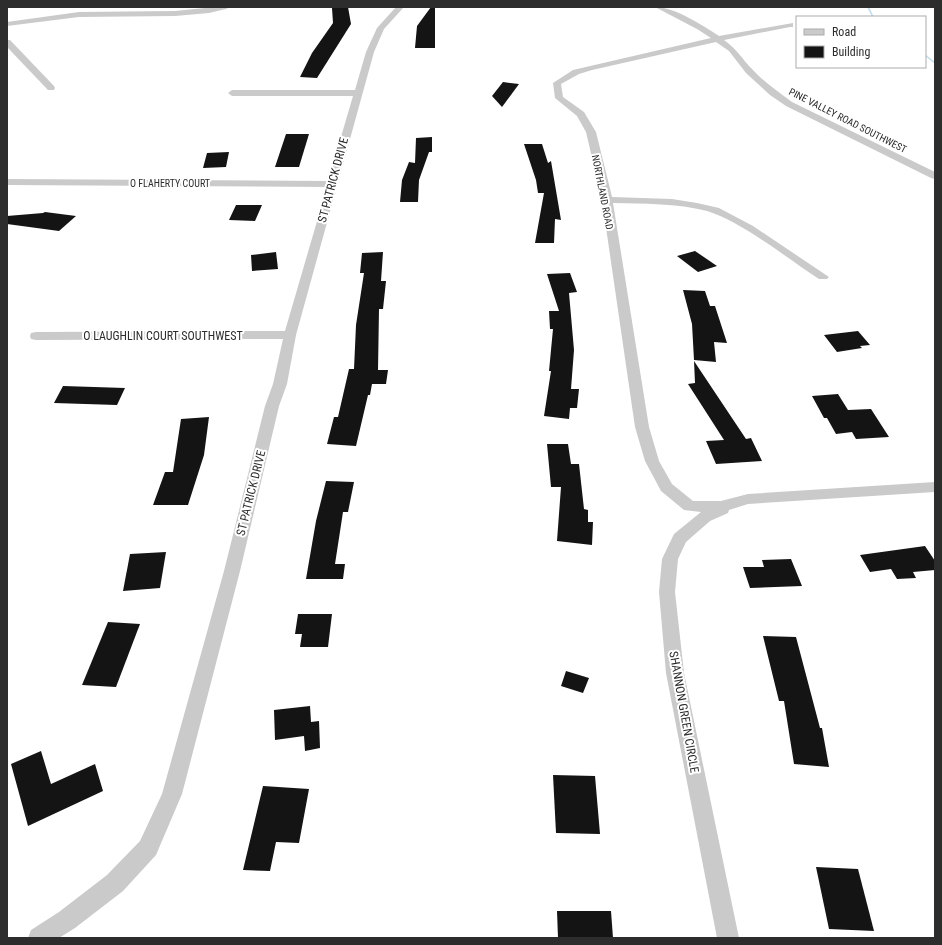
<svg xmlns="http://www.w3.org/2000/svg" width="942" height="945" font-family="'Roboto Condensed',sans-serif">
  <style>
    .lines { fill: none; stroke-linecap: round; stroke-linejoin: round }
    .stream { fill: #c7dfeb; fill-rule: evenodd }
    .building { fill: #141414 }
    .minor { fill: #cacaca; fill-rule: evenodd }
    .labels { text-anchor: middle; stroke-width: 4; stroke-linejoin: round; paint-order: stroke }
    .far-street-label { font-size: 10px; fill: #2d2d2d; stroke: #fff }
    .street-label { font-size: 12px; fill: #2d2d2d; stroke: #fff }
  </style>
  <rect width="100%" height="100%" fill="#fff"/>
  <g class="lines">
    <g class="stream">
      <path d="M 867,7 L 869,7 L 874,17 L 872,17 Z"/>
      <path d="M 925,54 L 935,62 L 935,64 L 925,56 Z"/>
    </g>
  </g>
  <g class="building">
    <path d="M 348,7 L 351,24 L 317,78 L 300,77 L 312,53 L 333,23 L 332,8 Z"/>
    <path d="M 431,7 L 435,7 L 435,48 L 415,48 L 417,26 Z"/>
    <path d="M 503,82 L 519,84 L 502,107 L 492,96 Z"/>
    <path d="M 286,134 L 309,134 L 299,167 L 275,167 Z"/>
    <path d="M 432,137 L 432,152 L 429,152 L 419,180 L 418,202 L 400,202 L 402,180 L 409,162 L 415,163 L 416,138 Z"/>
    <path d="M 524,144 L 542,144 L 548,163 L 551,161 L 561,220 L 555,219 L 554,243 L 535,243 L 544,193 L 538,193 L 536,180 Z"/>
    <path d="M 229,152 L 226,167 L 203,168 L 207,153 Z"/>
    <path d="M 236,205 L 262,205 L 255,221 L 229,220 Z"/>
    <path d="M 45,212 L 76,216 L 59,231 L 7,224 L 7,216 L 43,213 Z"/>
    <path d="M 695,251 L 717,266 L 698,272 L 677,256 Z"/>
    <path d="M 276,252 L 278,269 L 252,271 L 251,255 Z"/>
    <path d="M 383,252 L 381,281 L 386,281 L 383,309 L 379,309 L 378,370 L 388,370 L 386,384 L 372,384 L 370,395 L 368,395 L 356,446 L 327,444 L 334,417 L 338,417 L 349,369 L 354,369 L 356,325 L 364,273 L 360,273 L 362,253 Z"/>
    <path d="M 570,273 L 577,292 L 569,293 L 574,350 L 571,389 L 579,389 L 577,408 L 570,408 L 569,419 L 544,416 L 551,371 L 549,371 L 553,329 L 550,329 L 549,311 L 559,311 L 547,274 Z"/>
    <path d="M 683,290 L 705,291 L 710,306 L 715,306 L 727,343 L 714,342 L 716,362 L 694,360 L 692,324 Z"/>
    <path d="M 858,331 L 870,345 L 860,346 L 862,348 L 837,352 L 824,335 Z"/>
    <path d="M 694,361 L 746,439 L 751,438 L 762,461 L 716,464 L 706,441 L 724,440 L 688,384 L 695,383 Z"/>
    <path d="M 63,386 L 125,388 L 117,405 L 54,403 Z"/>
    <path d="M 838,394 L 848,410 L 871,409 L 889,437 L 856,439 L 852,432 L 836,434 L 827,418 L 824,418 L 812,396 Z"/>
    <path d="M 209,417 L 204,455 L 188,505 L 153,505 L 165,472 L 173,472 L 181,419 Z"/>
    <path d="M 547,444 L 568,444 L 571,464 L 579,464 L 584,509 L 588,510 L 588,522 L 593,522 L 592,545 L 557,541 L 561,487 L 551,487 Z"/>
    <path d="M 326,481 L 354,482 L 348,512 L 343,512 L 335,564 L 345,564 L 343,579 L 306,579 L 316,521 Z"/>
    <path d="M 925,546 L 935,561 L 935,570 L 913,572 L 916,578 L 897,579 L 891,569 L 870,572 L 860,555 Z"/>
    <path d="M 166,552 L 160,588 L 123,591 L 130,554 Z"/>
    <path d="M 791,559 L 802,586 L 750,588 L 743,567 L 764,567 L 762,560 Z"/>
    <path d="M 298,614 L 332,614 L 328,647 L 300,647 L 302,634 L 295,634 Z"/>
    <path d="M 108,622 L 140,624 L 116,687 L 82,685 Z"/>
    <path d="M 763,636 L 796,637 L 820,728 L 822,728 L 829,767 L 794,764 L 784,701 L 779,701 Z"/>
    <path d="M 566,671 L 589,678 L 583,693 L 561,686 Z"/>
    <path d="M 310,706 L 311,722 L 319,721 L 320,748 L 305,751 L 304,736 L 275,740 L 274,710 Z"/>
    <path d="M 41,751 L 51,784 L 95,764 L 103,791 L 28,826 L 11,764 Z"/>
    <path d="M 553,775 L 595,776 L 600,834 L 556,833 Z"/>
    <path d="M 263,786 L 309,789 L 299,843 L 276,842 L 270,871 L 243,870 Z"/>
    <path d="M 816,867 L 858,869 L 874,931 L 829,929 Z"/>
    <path d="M 557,911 L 611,911 L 613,938 L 558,938 Z"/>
  </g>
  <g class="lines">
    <g class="minor">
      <path d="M 215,7 L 230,7 L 226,9 L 209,13 L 175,16 L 79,17 L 7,26 L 7,22 L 79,12 L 175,11 Z"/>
      <path d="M 396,7 L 404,7 L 384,29 L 374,52 L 296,335 L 287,384 L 279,406 L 240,571 L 182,794 L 156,855 L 123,891 L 75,928 L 59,938 L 28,938 L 31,930 L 59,912 L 107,875 L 140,841 L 162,794 L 224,571 L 265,406 L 273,384 L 283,339 L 36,340 L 31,339 L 30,336 L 31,333 L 36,332 L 285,331 L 327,187 L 7,185 L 7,179 L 328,181 L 353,96 L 232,96 L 228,93 L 232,90 L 355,90 L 366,52 L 377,28 Z"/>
      <path d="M 655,7 C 675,7 702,25 719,36 L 793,23 L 793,27 L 790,27 L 724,40 C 738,50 741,58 753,70 C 764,82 778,92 792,102 L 935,172 L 935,179 L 931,178 L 786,106 L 770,95 L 746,73 L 729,51 L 716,42 L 592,70 L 579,74 L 561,84 L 563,97 L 584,112 L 596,132 L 612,197 L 672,199 L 697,203 L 719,208 L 753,226 L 829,277 L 827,279 L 819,279 C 788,259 741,221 707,211 C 677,203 644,204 613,203 L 649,427 L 659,461 L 672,484 L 693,501 L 721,501 L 748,494 L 935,482 L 935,492 L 748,504 L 729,510 L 728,513 L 710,521 L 686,542 L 678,559 L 675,592 L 684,673 L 739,938 L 717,938 L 666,673 L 659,592 L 662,559 L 674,534 L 701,512 L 684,510 L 661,491 L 645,461 L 635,427 L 602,200 L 586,132 L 577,116 L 555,98 L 553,83 L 573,70 L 711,38 L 697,29 Z"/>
      <path d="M 7,40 L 10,40 L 54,86 L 55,88 L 54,90 L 48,90 L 7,47 Z"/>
    </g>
  </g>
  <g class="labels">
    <g class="far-street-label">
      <text transform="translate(848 120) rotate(27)" y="4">PINE VALLEY ROAD SOUTHWEST</text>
      <text x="170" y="187">O FLAHERTY COURT</text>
      <text transform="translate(603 192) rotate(79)" y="4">NORTHLAND ROAD</text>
    </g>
    <g class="street-label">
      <text transform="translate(333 180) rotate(-75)" y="4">ST PATRICK DRIVE</text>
      <text x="163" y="340">O LAUGHLIN COURT SOUTHWEST</text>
      <text transform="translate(251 493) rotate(-76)" y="4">ST PATRICK DRIVE</text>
      <text transform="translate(684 712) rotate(80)" y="4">SHANNON GREEN CIRCLE</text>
    </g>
  </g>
  <rect width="942" height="945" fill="none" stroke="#2d2d2d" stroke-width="16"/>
  <rect x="796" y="16" width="130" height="52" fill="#ffffff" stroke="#ababab"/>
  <rect x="804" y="29" width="20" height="6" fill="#cacaca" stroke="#ababab"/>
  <text x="832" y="36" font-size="12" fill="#2d2d2d">Road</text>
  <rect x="804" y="46" width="20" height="12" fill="#141414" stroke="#ababab"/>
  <text x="832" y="56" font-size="12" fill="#2d2d2d">Building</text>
</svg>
